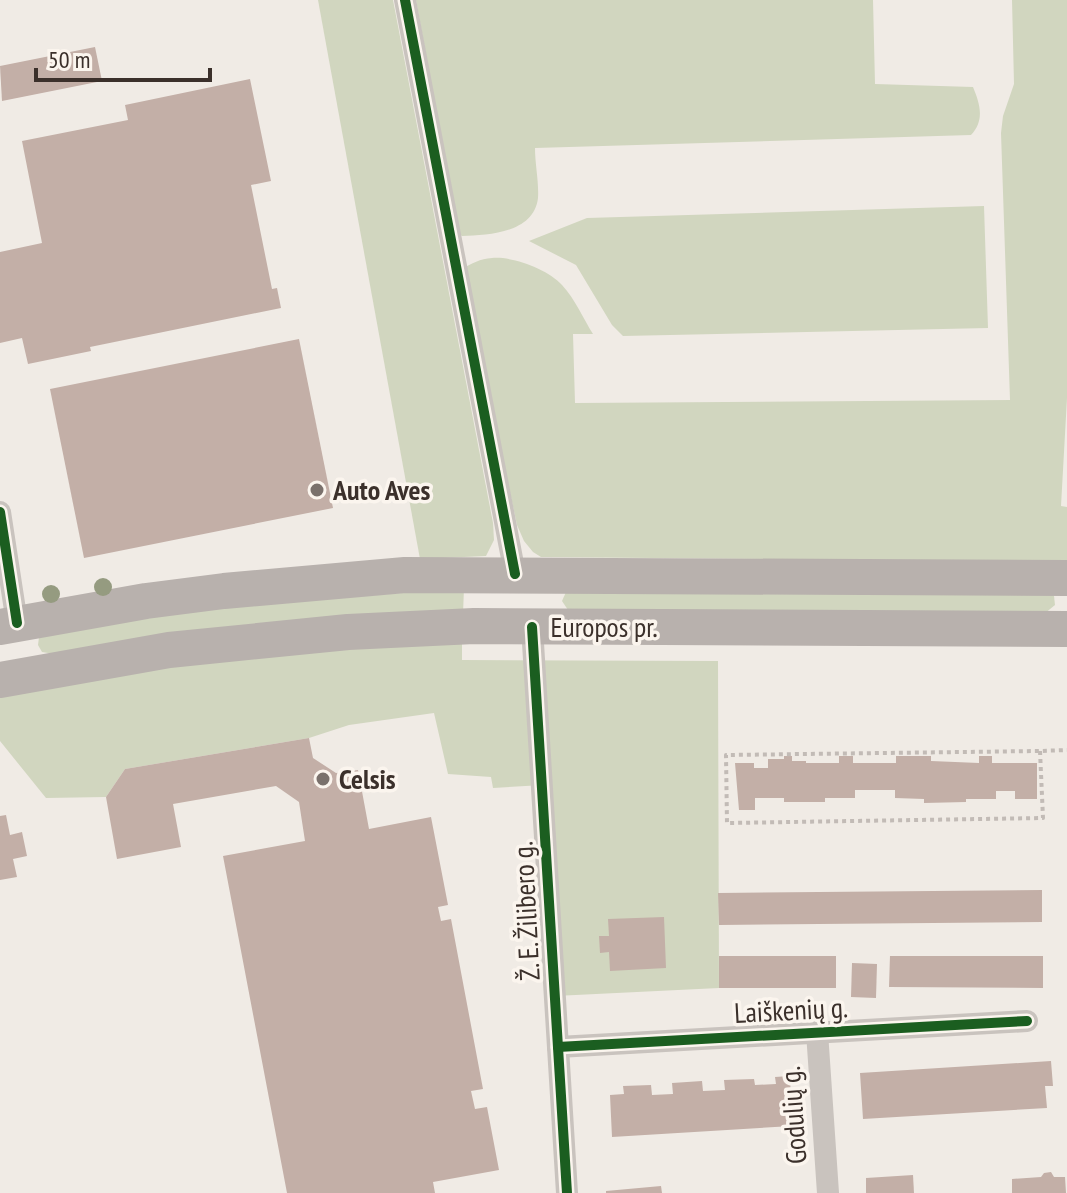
<svg xmlns="http://www.w3.org/2000/svg" width="1067" height="1193" font-family="'PT Sans Narrow',sans-serif">
  <style>
    .green { fill: #d1d6bf }
    .building { fill: #c3afa7 }
    .lines { fill: none; stroke-linecap: round; stroke-linejoin: round }
    .path { stroke: #c2bbb6; stroke-width: 4; stroke-dasharray: 4 4; stroke-linecap: butt }
    .minor { stroke: #c9c3be; stroke-width: 22 }
    .primary { stroke: #b8b1ad; stroke-width: 36 }
    .cycleway-casing { stroke: #fbf5ee; stroke-width: 15 }
    .cycleway { stroke: #1b5e20; stroke-width: 10 }
    .tree { fill: #959b80 }
    .poi-dot { fill: #7a716c; stroke: #fbf5ee; stroke-width: 3 }
    .labels { text-anchor: middle; stroke-width: 7; stroke-linejoin: round; paint-order: stroke }
    .poi-label { font-size: 28px; font-weight: bold; fill: #3b302b; stroke: #fbf5ee; text-anchor: start }
    .street-label { font-size: 28px; fill: #3b302b; stroke: #fbf5ee }
  </style>
  <rect width="100%" height="100%" fill="#f0ebe5"/>
  <g class="green">
    <path d="M 318,0 L 393,0 L 493,523 L 494,540 L 486,556 L 420,559 Z"/>
    <path d="M 416,0 L 873,0 L 875,84 L 973,87 C 980,104 985,120 971,135 L 535,148 C 535,164 539,182 538,198 C 534,233 489,235 462,236 L 459,234 Z"/>
    <path d="M 1012,0 L 1067,0 L 1067,398 L 1061,506 L 1067,507 L 1067,562 L 541,557 L 533,552 L 524,541 L 517,525 L 462,269 C 472,263 480,259 492,258 C 512,256 548,269 562,285 C 575,299 583,318 593,334 L 573,334 L 575,403 L 1010,400 L 1001,133 L 1003,116 L 1014,84 Z"/>
    <path d="M 984,206 L 988,328 L 623,336 L 612,325 L 576,265 L 529,241 L 587,218 Z"/>
    <path d="M 464,588 L 463,614 L 54,654 L 42,652 L 38,645 L 39,637 L 161,612 Z"/>
    <path d="M 1046,591 L 1054,596 L 1055,605 L 1044,614 L 570,613 L 562,601 L 566,592 Z"/>
    <path d="M 462,640 L 462,660 L 718,661 L 719,988 L 555,996 L 543,785 L 493,788 L 491,777 L 448,774 L 434,713 L 349,725 L 309,738 L 125,769 L 106,797 L 46,798 L 0,741 L 0,695 L 246,654 Z"/>
  </g>
  <g class="building">
    <path d="M 95,47 L 102,81 L 2,101 L 0,66 Z"/>
    <path d="M 250,79 L 271,181 L 251,185 L 272,289 L 277,288 L 281,308 L 90,347 L 91,351 L 28,364 L 22,338 L 0,343 L 0,252 L 42,243 L 22,141 L 128,120 L 125,105 Z"/>
    <path d="M 299,339 L 333,508 L 84,558 L 50,389 Z"/>
    <path d="M 309,738 L 313,758 L 336,773 L 358,770 L 369,829 L 431,817 L 448,905 L 438,907 L 441,921 L 451,919 L 483,1089 L 471,1091 L 475,1109 L 487,1107 L 499,1170 L 433,1182 L 435,1193 L 287,1193 L 223,856 L 305,841 L 299,802 L 276,786 L 173,804 L 181,847 L 117,859 L 106,797 L 125,769 Z"/>
    <path d="M 784,756 L 792,756 L 792,761 L 806,761 L 806,763 L 839,763 L 839,756 L 853,756 L 853,763 L 896,763 L 896,756 L 931,756 L 931,761 L 979,763 L 979,756 L 992,756 L 992,763 L 1037,763 L 1037,799 L 1015,799 L 1015,791 L 996,791 L 996,799 L 966,799 L 966,802 L 924,803 L 924,799 L 895,798 L 895,790 L 855,790 L 855,798 L 825,798 L 825,802 L 784,802 L 784,798 L 755,798 L 755,810 L 739,810 L 735,763 L 754,763 L 754,768 L 768,768 L 768,759 L 784,759 Z"/>
    <path d="M 6,815 L 10,835 L 22,832 L 27,856 L 13,859 L 17,877 L 0,880 L 0,816 Z"/>
    <path d="M 1042,890 L 1042,922 L 719,925 L 718,893 Z"/>
    <path d="M 664,917 L 666,968 L 610,971 L 609,952 L 600,953 L 599,936 L 609,936 L 608,919 Z"/>
    <rect x="719" y="956" width="117" height="32"/>
    <path d="M 890,956 L 1043,956 L 1043,988 L 889,987 Z"/>
    <path d="M 852,963 L 877,964 L 876,998 L 851,997 Z"/>
    <path d="M 1051,1061 L 1053,1086 L 1045,1086 L 1047,1108 L 863,1119 L 860,1073 Z"/>
    <path d="M 790,1076 L 792,1126 L 612,1137 L 610,1095 L 624,1094 L 623,1086 L 651,1085 L 652,1095 L 673,1094 L 672,1083 L 702,1081 L 703,1091 L 725,1090 L 724,1080 L 754,1079 L 755,1085 L 776,1084 L 775,1077 Z"/>
    <path d="M 1051,1172 L 1054,1177 L 1065,1177 L 1066,1193 L 1012,1193 L 1012,1179 L 1041,1177 L 1044,1173 Z"/>
    <path d="M 913,1175 L 914,1193 L 866,1193 L 866,1178 Z"/>
    <path d="M 661,1186 L 662,1193 L 606,1193 L 606,1191 Z"/>
  </g>
  <g class="lines">
    <path class="path" d="M 1040,751 L 1043,818 L 727,823 L 726,755 L 1040,751 L 1067,750"/>
    <g class="minor">
      <path d="M 405,0 L 515,574"/>
      <path d="M 0,512 L 17,623"/>
      <path d="M 532,627 L 567,1193"/>
      <path d="M 817,1032 L 828,1193"/>
      <path d="M 558,1047 L 1027,1021"/>
    </g>
    <g class="primary">
      <path d="M 0,627 L 146,601 L 224,591 L 405,575 L 1067,578"/>
      <path d="M 0,680 L 169,650 L 348,632 L 474,626 L 1067,629"/>
    </g>
    <g class="cycleway-casing">
      <g id="cycleway">
        <path d="M 405,0 L 515,574"/>
        <path d="M 0,512 L 17,623"/>
        <path d="M 532,627 L 567,1193"/>
        <path d="M 558,1047 L 1027,1021"/>
      </g>
    </g>
    <use href="#cycleway" class="cycleway"/>
  </g>
  <g class="tree">
    <circle cx="103" cy="587" r="9"/>
    <circle cx="51" cy="594" r="9"/>
  </g>
  <g class="poi-dot">
    <circle cx="317" cy="490" r="8"/>
    <circle cx="323" cy="779" r="8"/>
  </g>
  <g class="labels">
    <g class="poi-label">
      <text x="333" y="500">Auto Aves</text>
      <text x="339" y="789">Celsis</text>
    </g>
    <g class="street-label">
      <text x="604" y="637">Europos pr.</text>
      <text transform="translate(526 911) rotate(-93)" y="10">Ž. E. Žilibero g.</text>
      <text transform="translate(791 1010) rotate(-3)" y="10">Laiškenių g.</text>
      <text transform="translate(793 1115) rotate(-94)" y="10">Godulių g.</text>
    </g>
  </g>
  <path d="M36 68v12h174v-12" fill="none" stroke="#3b302b" stroke-width="4"/>
  <text x="48" y="68" font-size="24" fill="#3b302b" stroke="#fbf5ee" stroke-width="6" paint-order="stroke">50 m</text>
</svg>
